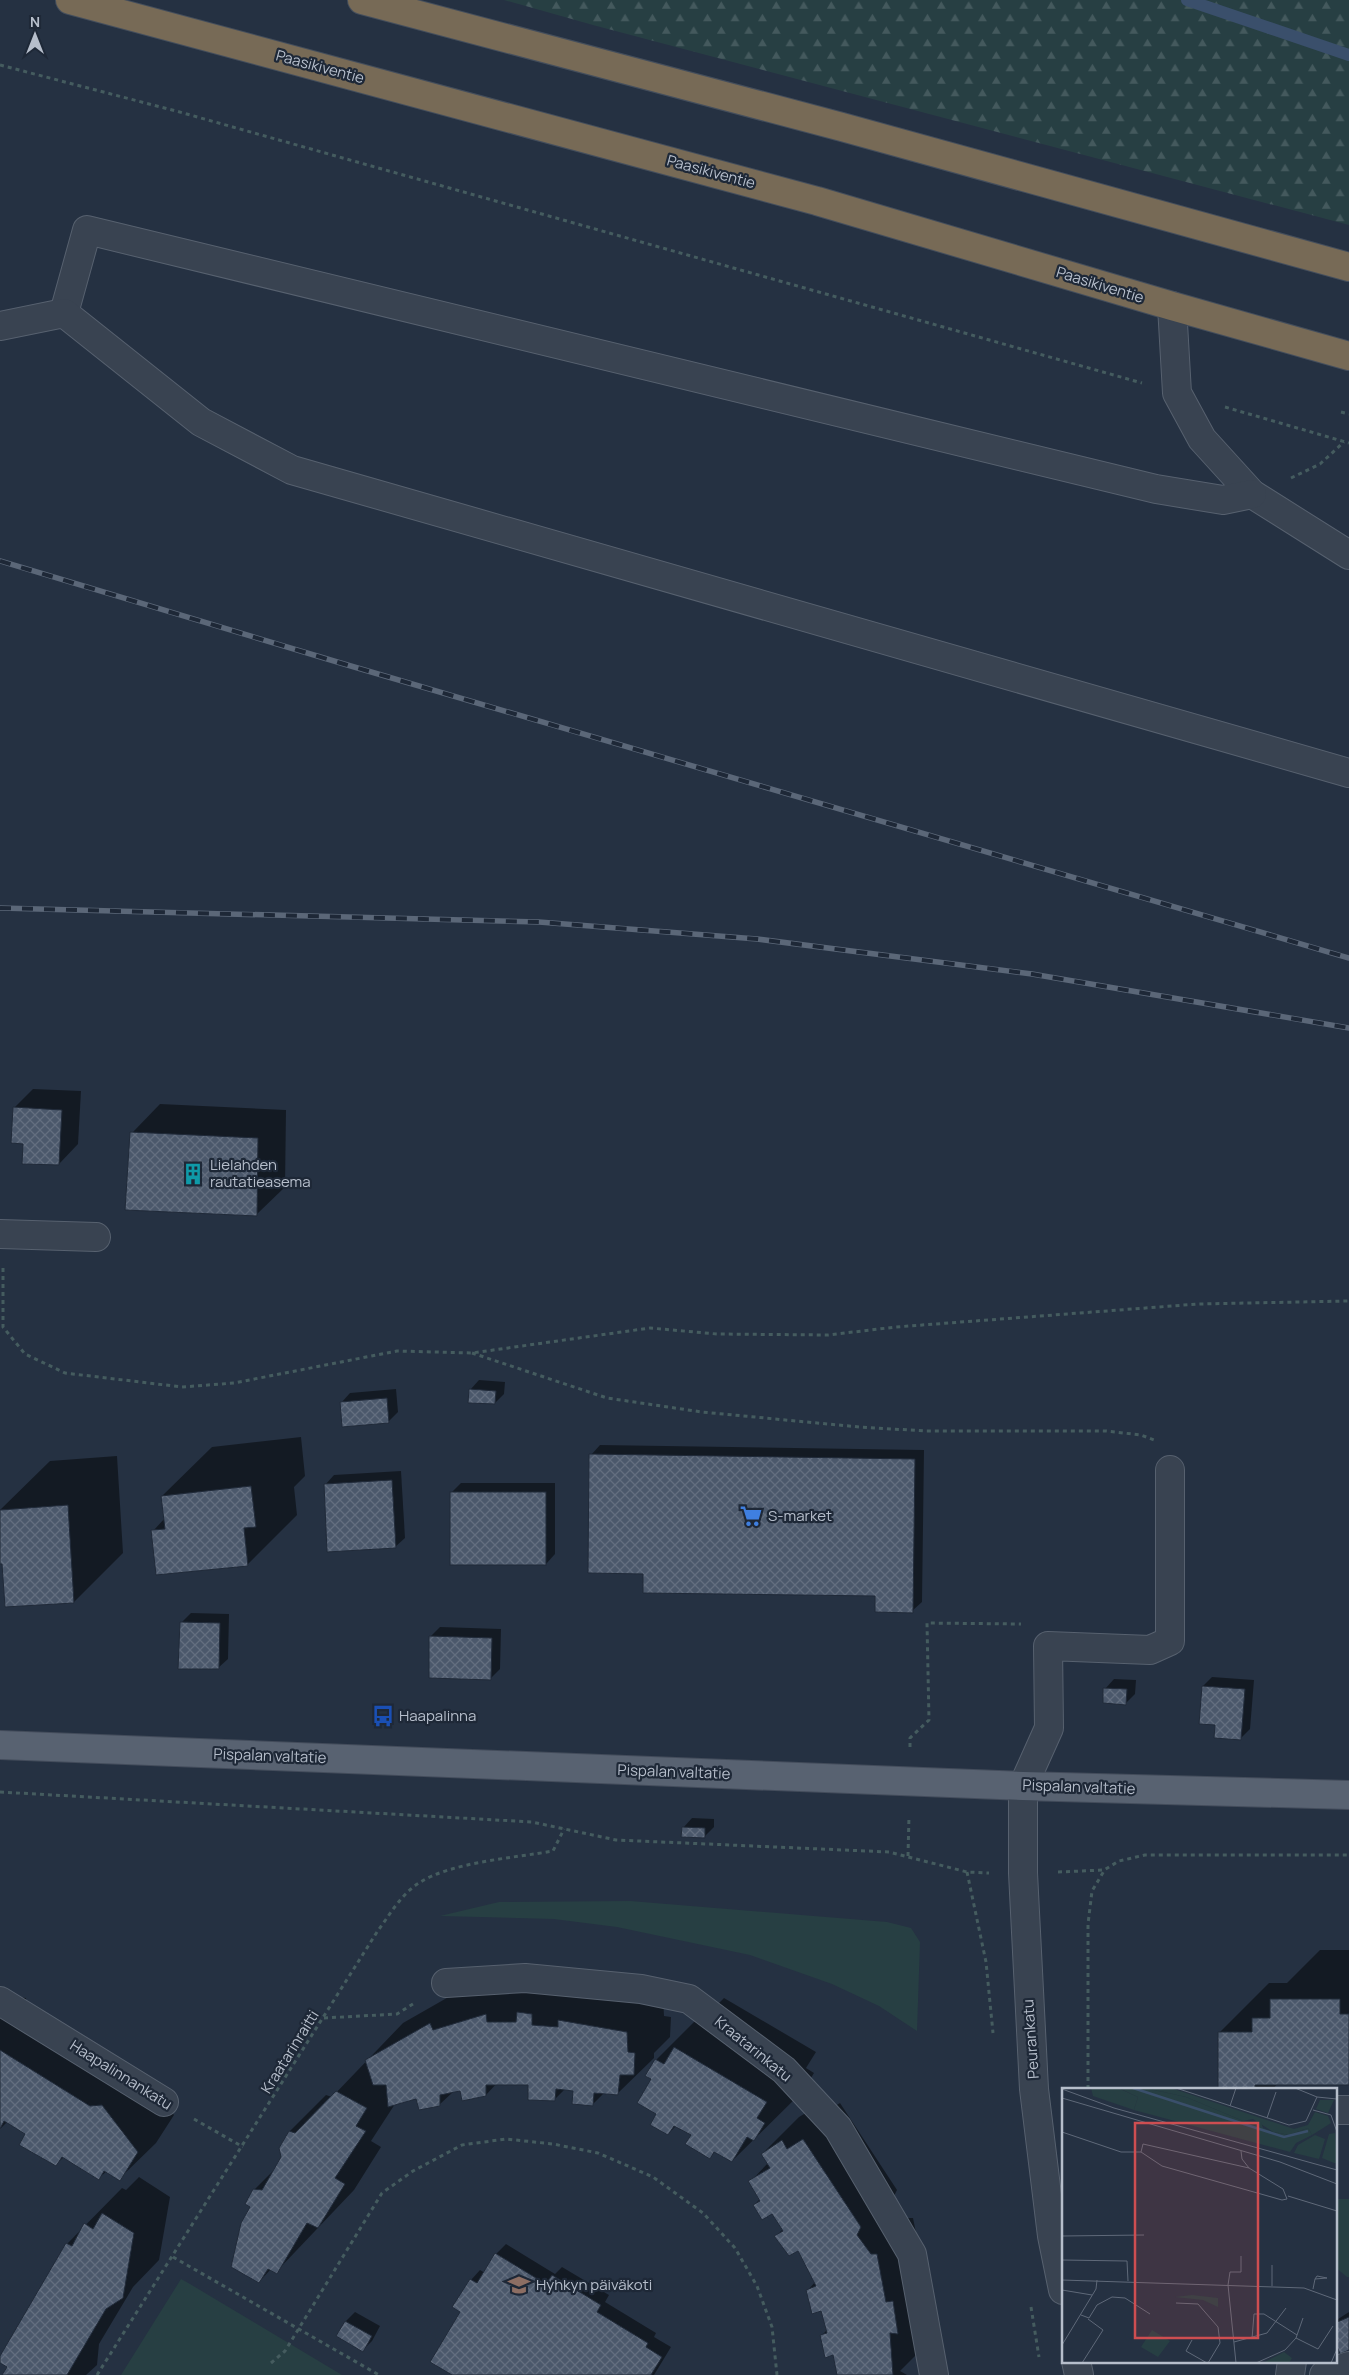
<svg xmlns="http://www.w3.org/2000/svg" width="1349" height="2375" font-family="Manrope,sans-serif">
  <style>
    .green { fill: #273f43 }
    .forest { fill: url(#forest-firs) }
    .shadow { fill: #0007 }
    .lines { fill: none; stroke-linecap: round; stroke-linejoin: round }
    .stream { stroke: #3a4f6b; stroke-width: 12 }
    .building { fill: url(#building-cross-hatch); stroke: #202a39 }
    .minor-casing { stroke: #57616f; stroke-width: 30 }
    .major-casing { stroke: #434c5b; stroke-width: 30 }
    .highway-casing { stroke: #444e5c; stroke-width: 30 }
    .path { stroke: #455c5f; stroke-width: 3; stroke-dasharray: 4 4; stroke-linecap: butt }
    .minor { stroke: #394351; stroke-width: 28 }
    .major { stroke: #586271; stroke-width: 28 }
    .highway { stroke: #776a56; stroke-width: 28 }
    .rail-casing { stroke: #5b6778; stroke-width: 5.5 }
    .rail { stroke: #1e2837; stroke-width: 4; stroke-dasharray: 11; stroke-linecap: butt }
    .labels { text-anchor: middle; stroke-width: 4.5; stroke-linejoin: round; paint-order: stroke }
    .street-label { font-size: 15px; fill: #b6becb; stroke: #1e2837 }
    .poi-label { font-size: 15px; fill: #b6becb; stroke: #1e2837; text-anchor: start }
    .inset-river { fill: none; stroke: #3a4f6b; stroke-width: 2.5 }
    .inset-road { fill: none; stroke: #5f6979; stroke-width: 1 }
    .view { fill: #ce4e51; fill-opacity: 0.15; stroke: #ce4e51; stroke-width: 2.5 }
    .inset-edge { fill: none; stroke: #b6becb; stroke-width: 2.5 }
  </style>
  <defs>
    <pattern id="forest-firs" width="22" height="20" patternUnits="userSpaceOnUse" patternTransform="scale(1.25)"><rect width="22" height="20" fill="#273f43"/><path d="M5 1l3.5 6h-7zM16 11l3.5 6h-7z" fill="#44595d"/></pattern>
    <pattern id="building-cross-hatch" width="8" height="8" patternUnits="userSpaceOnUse" patternTransform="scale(1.25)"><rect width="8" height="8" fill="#4b586b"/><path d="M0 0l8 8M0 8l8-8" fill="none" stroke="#636e7f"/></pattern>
  </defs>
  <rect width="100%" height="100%" fill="#253142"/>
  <g class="green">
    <path d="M 630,1901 L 887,1922 L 911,1928 L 920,1942 L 917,2031 L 879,2006 L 832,1984 L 750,1955 L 617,1927 L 554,1919 L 440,1916 L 499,1902 Z"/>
    <path d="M 1336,2199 L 1349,2199 L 1349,2277 L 1347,2277 L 1335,2267 Z"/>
    <path d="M 181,2279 L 190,2284 L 342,2375 L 121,2375 Z"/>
  </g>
  <path class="forest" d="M 504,0 L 1349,0 L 1349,225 L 593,25 Z"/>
  <g class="shadow">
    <path d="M 33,1089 L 81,1091 L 78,1144 L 59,1164 L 25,1143 L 14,1108 Z"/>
    <path d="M 160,1104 L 286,1110 L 285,1187 L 256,1215 L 132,1133 Z"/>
    <path d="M 479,1380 L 505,1382 L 504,1394 L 495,1403 L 470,1390 Z"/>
    <path d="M 396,1389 L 398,1412 L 389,1421 L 343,1425 L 341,1403 L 350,1393 Z"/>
    <path d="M 301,1437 L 305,1476 L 294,1487 L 297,1515 L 247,1565 L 153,1531 L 165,1518 L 162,1496 L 212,1447 Z"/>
    <path d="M 600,1445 L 924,1450 L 922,1602 L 912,1611 L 876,1594 L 644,1573 L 591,1455 Z"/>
    <path d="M 117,1456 L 123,1553 L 74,1602 L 3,1563 L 0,1563 L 0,1510 L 50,1461 Z"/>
    <path d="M 401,1471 L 405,1538 L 395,1547 L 325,1485 L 334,1475 Z"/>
    <path d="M 461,1483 L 555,1483 L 555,1554 L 546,1564 L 451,1493 Z"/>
    <path d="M 191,1613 L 229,1614 L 228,1659 L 218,1668 L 181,1623 Z"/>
    <path d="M 440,1627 L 501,1629 L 500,1669 L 491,1678 L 430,1637 Z"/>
    <path d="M 1212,1677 L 1254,1680 L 1250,1729 L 1241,1738 L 1217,1724 L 1203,1686 Z"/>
    <path d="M 1114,1679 L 1136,1680 L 1135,1694 L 1126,1703 L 1105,1689 Z"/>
    <path d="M 692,1818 L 714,1819 L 714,1827 L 704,1837 L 683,1828 Z"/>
    <path d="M 1320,1950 L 1349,1950 L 1349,2083 L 1278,2083 L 1273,2089 L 1220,2089 L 1220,2032 L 1269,1983 L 1287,1983 Z"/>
    <path d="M 523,1979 L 663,1996 L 664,2016 L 671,2017 L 670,2037 L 654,2053 L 654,2058 L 617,2094 L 604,2093 L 592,2105 L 575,2090 L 565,2089 L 554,2100 L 530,2083 L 497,2083 L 486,2095 L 460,2090 L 453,2092 L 439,2105 L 416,2097 L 395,2104 L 371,2141 L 381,2147 L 354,2190 L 276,2272 L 271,2269 L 259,2282 L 254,2190 L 277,2167 L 283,2157 L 290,2131 L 326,2095 L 332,2097 L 403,2023 L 466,1987 Z"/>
    <path d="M 0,1995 L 26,1998 L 27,2008 L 127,2070 L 139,2069 L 174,2115 L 156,2143 L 119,2179 L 107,2171 L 99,2178 L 64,2157 L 55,2165 L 27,2134 L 7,2122 L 0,2129 Z"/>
    <path d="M 724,1998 L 816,2052 L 806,2068 L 814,2073 L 803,2091 L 732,2161 L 716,2151 L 710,2157 L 692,2135 L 676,2126 L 668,2134 L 658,2114 L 653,2079 L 647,2075 L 656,2060 L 706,2010 L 710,2012 Z"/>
    <path d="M 840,2103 L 897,2190 L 893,2198 L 907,2218 L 913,2218 L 923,2267 L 929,2265 L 934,2296 L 927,2304 L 929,2342 L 900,2371 L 907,2375 L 838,2375 L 834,2354 L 822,2335 L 828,2329 L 822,2310 L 808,2290 L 815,2282 L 799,2249 L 776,2236 L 783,2229 L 772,2212 L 754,2205 L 760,2199 L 750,2182 L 768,2163 L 762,2154 L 799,2117 L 819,2105 L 824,2113 Z"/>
    <path d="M 139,2177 L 170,2197 L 159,2260 L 133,2287 L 99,2344 L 97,2365 L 86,2375 L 3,2375 L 8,2366 L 0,2362 L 0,2358 L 67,2244 L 122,2188 L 126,2190 Z"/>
    <path d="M 506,2244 L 555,2274 L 562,2267 L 609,2295 L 605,2302 L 656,2333 L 654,2337 L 671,2347 L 654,2375 L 454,2375 L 462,2311 L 471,2280 L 480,2270 L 485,2273 L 496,2254 Z"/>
    <path d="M 355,2312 L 380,2326 L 372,2341 L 362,2351 L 338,2336 L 346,2321 Z"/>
    <path d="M 1349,2312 L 1349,2349 L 1335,2338 L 1335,2321 Z"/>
  </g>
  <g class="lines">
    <path class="stream" d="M 1187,0 L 1349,55"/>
  </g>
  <g class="building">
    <path d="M 13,1107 L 62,1110 L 59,1165 L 22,1164 L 23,1144 L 11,1143 Z"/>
    <path d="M 130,1132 L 258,1138 L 257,1216 L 125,1210 Z"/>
    <path d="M 469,1389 L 496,1391 L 495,1404 L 468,1403 Z"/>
    <path d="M 387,1398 L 389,1423 L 342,1427 L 340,1402 Z"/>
    <path d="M 589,1454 L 915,1459 L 913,1613 L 875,1612 L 875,1596 L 643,1593 L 643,1574 L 588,1573 Z"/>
    <path d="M 392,1480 L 396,1548 L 327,1552 L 324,1484 Z"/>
    <path d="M 251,1486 L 256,1527 L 244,1528 L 248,1566 L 156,1575 L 151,1530 L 165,1529 L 161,1496 Z"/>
    <rect x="450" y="1492" width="96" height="73"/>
    <path d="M 68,1505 L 74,1603 L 5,1607 L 2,1564 L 0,1564 L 0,1510 Z"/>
    <path d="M 180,1622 L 220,1623 L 219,1669 L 178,1669 Z"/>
    <path d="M 429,1636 L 492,1638 L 491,1680 L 429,1678 Z"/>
    <path d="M 1202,1686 L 1245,1689 L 1241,1740 L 1214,1738 L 1215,1725 L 1199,1724 Z"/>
    <path d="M 1103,1688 L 1127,1689 L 1126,1705 L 1103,1703 Z"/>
    <path d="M 682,1827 L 705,1828 L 705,1838 L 681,1837 Z"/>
    <path d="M 1270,1999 L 1340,1999 L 1340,2014 L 1349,2014 L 1349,2085 L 1255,2085 L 1255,2089 L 1218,2089 L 1218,2032 L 1252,2032 L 1252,2018 L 1270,2018 Z"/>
    <path d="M 517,2012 L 532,2014 L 532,2025 L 558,2027 L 558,2020 L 627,2032 L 628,2052 L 635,2053 L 634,2075 L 620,2075 L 618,2095 L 594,2093 L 593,2106 L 572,2104 L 573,2091 L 556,2089 L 555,2101 L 528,2100 L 528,2085 L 486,2085 L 486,2096 L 462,2101 L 460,2091 L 440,2095 L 440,2106 L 419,2110 L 416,2099 L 388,2107 L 386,2085 L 373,2085 L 365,2060 L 430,2023 L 433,2030 L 486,2014 L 487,2022 L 516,2022 Z"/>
    <path d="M 674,2047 L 767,2102 L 757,2118 L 765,2123 L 754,2141 L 747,2137 L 732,2162 L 714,2152 L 710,2159 L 685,2144 L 691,2135 L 674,2126 L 668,2135 L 650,2125 L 656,2114 L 637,2103 L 651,2079 L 645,2076 L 655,2059 L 664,2064 Z"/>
    <path d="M 0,2050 L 90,2106 L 102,2105 L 138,2152 L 120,2181 L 104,2171 L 99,2180 L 62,2157 L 56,2166 L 19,2145 L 25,2134 L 4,2121 L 0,2129 Z"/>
    <path d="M 336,2091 L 367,2108 L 356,2126 L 366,2131 L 335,2178 L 345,2184 L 318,2228 L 307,2223 L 277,2274 L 268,2269 L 259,2283 L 231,2267 L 241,2223 L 250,2207 L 245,2204 L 253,2189 L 262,2190 L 281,2157 L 279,2148 L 289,2131 L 295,2133 Z"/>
    <path d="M 803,2139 L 861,2227 L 857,2235 L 871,2254 L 877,2254 L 886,2302 L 893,2301 L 898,2334 L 890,2333 L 893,2375 L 837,2375 L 833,2355 L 825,2358 L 820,2335 L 827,2333 L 821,2311 L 812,2314 L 806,2290 L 816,2286 L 798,2251 L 789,2256 L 774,2236 L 783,2231 L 772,2214 L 762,2220 L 753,2205 L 760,2201 L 748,2181 L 770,2168 L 761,2154 L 782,2140 L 787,2149 Z"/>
    <path d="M 102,2213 L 134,2233 L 123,2298 L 106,2309 L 67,2375 L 2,2375 L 7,2367 L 0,2363 L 0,2356 L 66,2243 L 72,2246 L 84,2223 L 93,2229 Z"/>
    <path d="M 495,2253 L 546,2284 L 552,2275 L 601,2305 L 597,2312 L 648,2343 L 646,2347 L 662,2357 L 651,2375 L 452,2375 L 430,2362 L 460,2312 L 452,2307 L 470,2279 L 477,2283 Z"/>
    <path d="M 1349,2317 L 1349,2350 L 1340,2354 L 1335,2341 L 1335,2323 Z"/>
    <path d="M 345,2321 L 372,2336 L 363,2352 L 336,2336 Z"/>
  </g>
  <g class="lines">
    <g class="minor-casing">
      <g id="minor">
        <path d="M 1172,306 L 1177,393 L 1202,439 L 1252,494 L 1349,555"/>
        <path d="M 64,313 L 87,230 L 1156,489 L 1223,500 L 1252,494"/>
        <path d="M 0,326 L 64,313 L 201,422 L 292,470 L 1349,773"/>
        <path d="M 0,1234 L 96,1237"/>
        <path d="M 446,1983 L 525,1978 L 641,1989 L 689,1999 L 784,2070 L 838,2128 L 912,2254 L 934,2375"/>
        <path d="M 0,2001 L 164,2102"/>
        <path d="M 1335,2110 L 1349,2110"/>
        <path d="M 1063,2290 L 1052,2236 L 1034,2089 L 1023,1873 L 1023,1786 L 1049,1728 L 1048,1646 L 1150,1650 L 1170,1641 L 1170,1470"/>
        <path d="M 1076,2361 L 1079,2375"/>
        <path d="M 1290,2375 L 1292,2361"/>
        <path d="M 1324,2375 L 1349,2366"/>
      </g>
    </g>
    <g class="major-casing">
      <path id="major" d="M 0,1745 L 1023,1786 L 1349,1795"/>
    </g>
    <g class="highway-casing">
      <g id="highway">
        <path d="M 70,0 L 817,201 L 1172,306 L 1349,356"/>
        <path d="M 362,0 L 842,127 L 1349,267"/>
      </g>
    </g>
    <g class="path">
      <path d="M 0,65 L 176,111 L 1142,383"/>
      <path d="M 1225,407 L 1349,443"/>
      <path d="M 1341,412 L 1349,414"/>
      <path d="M 1291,478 L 1320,464 L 1344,442"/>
      <path d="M 3,1268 L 3,1327 L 25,1354 L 65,1373 L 182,1387 L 234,1383 L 397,1351 L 472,1353 L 650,1328 L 717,1334 L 828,1335 L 896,1327 L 1198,1304 L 1349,1301"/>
      <path d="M 472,1353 L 607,1398 L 702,1412 L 859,1427 L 926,1431 L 1106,1431 L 1141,1435 L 1154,1440"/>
      <path d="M 910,1747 L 910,1738 L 929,1720 L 927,1623 L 1021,1624"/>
      <path d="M 0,1792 L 532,1822 L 616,1840 L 889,1852 L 967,1872 L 989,1873"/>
      <path d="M 908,1856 L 909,1816"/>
      <path d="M 967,1872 L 986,1962 L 993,2033"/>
      <path d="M 1058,1872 L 1104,1870 L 1119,1861 L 1145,1855 L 1349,1855"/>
      <path d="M 324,2018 L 397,2014 L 416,2002"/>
      <path d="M 1088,2089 L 1088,1924 L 1092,1891 L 1104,1871"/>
      <path d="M 194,2119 L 243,2147"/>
      <path d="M 173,2257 L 379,2375"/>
      <path d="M 1031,2307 L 1039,2357"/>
      <path d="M 271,2363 L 285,2351 L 382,2193 L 413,2171 L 462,2145 L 506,2139 L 553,2144 L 598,2153 L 653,2177 L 703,2213 L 735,2248 L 757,2286 L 772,2327 L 777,2375"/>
      <path d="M 97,2375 L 377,1932 C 389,1916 401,1894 419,1883 C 451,1862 514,1858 553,1851 L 564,1829"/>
    </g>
    <use href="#minor" class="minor"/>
    <use href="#major" class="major"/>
    <use href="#highway" class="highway"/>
    <g class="rail-casing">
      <g id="rail">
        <path d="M 0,561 L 344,664 L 1349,958"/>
        <path d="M 0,908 L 539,922 L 757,939 L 1032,974 L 1349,1028"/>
      </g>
    </g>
    <use href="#rail" class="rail"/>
  </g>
  <defs>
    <g id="building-bare" transform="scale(1.725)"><path d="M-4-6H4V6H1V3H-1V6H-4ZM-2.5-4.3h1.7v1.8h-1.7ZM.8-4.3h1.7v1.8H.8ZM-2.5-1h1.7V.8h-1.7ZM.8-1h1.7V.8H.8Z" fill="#0f9aa8" stroke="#1e2837" stroke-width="2.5" paint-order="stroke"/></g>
    <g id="supermarket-bare" transform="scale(1.725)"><path d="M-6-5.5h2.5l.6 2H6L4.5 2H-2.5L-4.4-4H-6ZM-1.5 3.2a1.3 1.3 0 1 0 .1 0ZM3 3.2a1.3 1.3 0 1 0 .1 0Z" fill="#3f7fe0" stroke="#1e2837" stroke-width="2.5" paint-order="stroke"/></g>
    <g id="bus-bare" transform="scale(1.725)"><path d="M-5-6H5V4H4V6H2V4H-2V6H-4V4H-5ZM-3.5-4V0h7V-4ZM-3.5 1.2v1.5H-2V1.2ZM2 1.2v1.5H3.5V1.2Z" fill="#1a4fb4" stroke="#1e2837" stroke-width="2.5" paint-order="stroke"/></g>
    <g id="school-bare" transform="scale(1.725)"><path d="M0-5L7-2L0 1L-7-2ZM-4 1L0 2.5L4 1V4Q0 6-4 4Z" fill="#8d6e63" stroke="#1e2837" stroke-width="2.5" paint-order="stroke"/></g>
  </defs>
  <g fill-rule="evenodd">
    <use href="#building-bare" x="193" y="1174"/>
    <use href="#supermarket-bare" x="751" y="1516"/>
    <use href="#bus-bare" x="383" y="1716"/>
    <use href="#school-bare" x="519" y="2285"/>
  </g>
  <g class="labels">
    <g class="street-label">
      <text transform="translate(320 67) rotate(15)" y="5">Paasikiventie</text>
      <text transform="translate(711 172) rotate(15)" y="5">Paasikiventie</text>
      <text transform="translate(1100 285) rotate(17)" y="5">Paasikiventie</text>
      <text transform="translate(270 1756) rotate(2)" y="5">Pispalan valtatie</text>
      <text transform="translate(674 1772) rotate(2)" y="5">Pispalan valtatie</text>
      <text transform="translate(1079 1787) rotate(2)" y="5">Pispalan valtatie</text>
      <text transform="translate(1031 2039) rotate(-94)" y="5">Peurankatu</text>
      <text transform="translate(753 2049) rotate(39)" y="5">Kraatarinkatu</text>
      <text transform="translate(290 2052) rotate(-58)" y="5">Kraatarinraitti</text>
      <text transform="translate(121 2075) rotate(32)" y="5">Haapalinnankatu</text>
    </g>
    <g class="poi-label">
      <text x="210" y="1170">Lielahden<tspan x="210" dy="17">rautatieasema</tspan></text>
      <text x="768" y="1521">S-market</text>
      <text x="399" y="1721">Haapalinna</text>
      <text x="536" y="2290">Hyhkyn päiväkoti</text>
    </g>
  </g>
  <g transform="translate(1062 2088)">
    <rect width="275" height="275" fill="#253142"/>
    <path d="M 29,0 L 56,0 L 76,9 L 72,22 L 31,8 ZM 83,0 L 109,0 L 232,41 L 246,37 L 253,24 L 266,28 L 269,35 L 250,47 L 246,40 L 227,47 L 211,44 L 191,31 L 181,33 L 124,9 ZM 258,12 L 272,12 L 266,25 L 254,21 ZM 130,207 L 156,210 L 156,219 L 141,212 L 113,209 ZM 90,242 L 108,253 L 96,269 L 79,259 ZM 222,264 L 230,270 L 227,275 L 201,275 Z" fill="#273f43"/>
    <path d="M 57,0 L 83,0 L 124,9 L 181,33 L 199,34 L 201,40 L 211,44 L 227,47 L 246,40 L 250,47 L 234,55 L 228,64 L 72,22 L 76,9 ZM 273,45 L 275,75 L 272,75 L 260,70 L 267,46 ZM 253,47 L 263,51 L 257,71 L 232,65 L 236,57 Z" fill="#273f43"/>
    <path class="inset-river" d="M 71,0 L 222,49 L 246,43"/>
    <path class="inset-road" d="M 114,0 L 227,37 L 244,33 L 255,9M 233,0 L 255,9 L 275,11M 0,1 L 52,20 L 275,82M 0,10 L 218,74 L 275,96M 168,18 L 174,0M 251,22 L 269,27 L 275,44M 205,30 L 214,4M 0,44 L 59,64 L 79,64 L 100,78 L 220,112 L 225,111 L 221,101 L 187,80 L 180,71 L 179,63M 79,64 L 81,56 L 187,80M 226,108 L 275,123M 0,148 L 82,147M 0,172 L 65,173 L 66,193M 210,177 L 210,198M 0,192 L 242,200 L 275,212M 251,201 L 253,191 L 255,188 L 265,190 L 253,191M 0,202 L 30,207M 114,215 L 136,216 L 156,239 L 158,255 L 146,275M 19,227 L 27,230 L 35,217 L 50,209 L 63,210 L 88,226M 234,250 L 256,261 L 271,238M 190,251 L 192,226 L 202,226 L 235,247M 130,252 L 124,263 L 145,275M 172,254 L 205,245 L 224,220M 0,257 L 34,201 L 35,192M 20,275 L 41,242 L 26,231M 174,275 L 166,197 L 168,184 L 179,184 L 179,168M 194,275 L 223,262 L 234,250 L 241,230M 269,275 L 275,261"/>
    <path class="view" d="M 73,35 L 196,35 L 196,250 L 73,250 Z"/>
    <rect width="275" height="275" class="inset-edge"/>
  </g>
  <g transform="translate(35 35)" stroke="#1e2837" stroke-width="4" paint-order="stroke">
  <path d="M0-4L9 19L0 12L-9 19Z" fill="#b6becb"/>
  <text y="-8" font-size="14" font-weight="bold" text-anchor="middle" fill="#b6becb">N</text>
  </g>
</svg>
